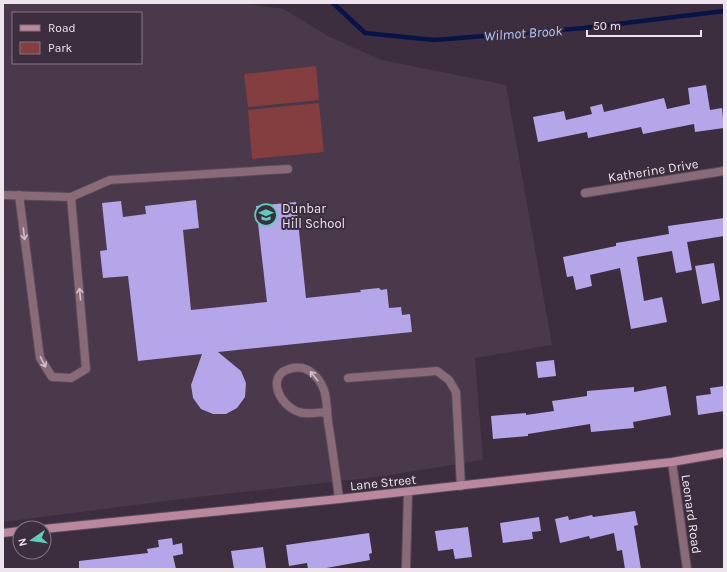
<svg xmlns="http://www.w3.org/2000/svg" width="727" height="572" font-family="Karla,sans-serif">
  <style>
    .built { fill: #4a384b; fill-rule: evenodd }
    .green { fill: #843e3f }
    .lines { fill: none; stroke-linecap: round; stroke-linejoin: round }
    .stream { stroke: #081448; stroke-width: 4.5 }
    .building { fill: #b5a5e9 }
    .lane-casing { stroke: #584b5a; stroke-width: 10 }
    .street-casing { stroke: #584b5a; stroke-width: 10 }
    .secondary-casing { stroke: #584b5a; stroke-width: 10 }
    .lane { stroke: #896a77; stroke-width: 8 }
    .street { stroke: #896a77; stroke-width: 8 }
    .secondary { stroke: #b9889c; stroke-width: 8 }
    .oneway { stroke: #cfbfca }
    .labels { text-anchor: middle; stroke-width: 4; stroke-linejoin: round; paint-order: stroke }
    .street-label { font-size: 13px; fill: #ede4ed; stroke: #3c2e3e }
    .poi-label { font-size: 13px; fill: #ede4ed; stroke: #3c2e3e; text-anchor: start }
    .water-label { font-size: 14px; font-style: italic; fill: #b2c8fc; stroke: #3c2e3e }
  </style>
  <rect width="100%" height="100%" fill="#3c2e3e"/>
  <path class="built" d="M 3,3 L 241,3 L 284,9 L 328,36 L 381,60 L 506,85 L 552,345 L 475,358 L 483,460 L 377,477 L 197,497 L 3,522 ZM 13,13 L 141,13 L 141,63 L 13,63 Z"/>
  <g class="green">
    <path d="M 316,66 L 319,100 L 248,107 L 244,74 Z"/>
    <path d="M 319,103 L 324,152 L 252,159 L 248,110 Z"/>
  </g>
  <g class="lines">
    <path class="stream" d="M 333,3 L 365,33 L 434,40 L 584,28 L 724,11"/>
  </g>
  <g class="building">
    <path d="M 706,85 L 710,110 L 722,108 L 724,128 L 695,132 L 694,124 L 643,134 L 641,127 L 588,138 L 587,132 L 538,142 L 533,117 L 564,111 L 566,120 L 592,114 L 590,107 L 602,104 L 604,112 L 664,98 L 667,109 L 690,104 L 688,88 Z"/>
    <path d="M 196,200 L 199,228 L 183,230 L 191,310 L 267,302 L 256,206 L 296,202 L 306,298 L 361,292 L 360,290 L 379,288 L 381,290 L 387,289 L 389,308 L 401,307 L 402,315 L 410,314 L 412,332 L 218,352 L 241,371 L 246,383 L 245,397 L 237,408 L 226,414 L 213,414 L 201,409 L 193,398 L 191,385 L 202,354 L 138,361 L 128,276 L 103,278 L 100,251 L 107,250 L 102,203 L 121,201 L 123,217 L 146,214 L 145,206 Z"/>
    <path d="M 724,218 L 724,236 L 687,242 L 692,270 L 676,273 L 672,251 L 637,257 L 644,301 L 662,297 L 667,322 L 631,329 L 620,268 L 590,275 L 592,286 L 576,290 L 573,276 L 567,277 L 563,257 L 616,246 L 616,243 L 669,234 L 668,226 Z"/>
    <path d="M 714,263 L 720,300 L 702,304 L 695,266 Z"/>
    <path d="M 554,360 L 556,376 L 538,378 L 536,362 Z"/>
    <path d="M 666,386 L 671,415 L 633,422 L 634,428 L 591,432 L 590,424 L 528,434 L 528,436 L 493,439 L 491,416 L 526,413 L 526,415 L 554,411 L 552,401 L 587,396 L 587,391 L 634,387 L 634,392 Z"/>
    <path d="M 724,386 L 724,411 L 698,415 L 696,396 L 711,394 L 710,388 Z"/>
    <path d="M 635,511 L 638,525 L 634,526 L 641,569 L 625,569 L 622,550 L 617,551 L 614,533 L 590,539 L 589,536 L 560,543 L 555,519 L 568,516 L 569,520 L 592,515 L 593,517 Z"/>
    <path d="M 539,517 L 541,531 L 532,532 L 533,539 L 503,543 L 500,523 Z"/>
    <path d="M 468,527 L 472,557 L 455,559 L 453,549 L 438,551 L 435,531 Z"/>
    <path d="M 369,533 L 372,553 L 369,554 L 370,560 L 321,569 L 308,569 L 307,563 L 289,566 L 286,545 Z"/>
    <path d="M 172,538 L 173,545 L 182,543 L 183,554 L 173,556 L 176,569 L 79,569 L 79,561 L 148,553 L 147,549 L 159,547 L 158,540 Z"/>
    <path d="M 263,547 L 266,568 L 234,569 L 231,551 Z"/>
  </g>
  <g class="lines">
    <g class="lane-casing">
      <g id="lane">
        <path d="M 3,195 L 71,197 L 110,180 L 288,169"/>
        <path d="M 19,195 L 40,358 L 52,377 L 71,378 L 86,369 L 71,197"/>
        <path d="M 348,378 L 437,371 L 449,380 L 456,392 L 461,486"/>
        <path d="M 327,412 C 319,412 307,415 299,412 C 279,406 264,373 293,368 C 308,365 319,377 324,390 C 327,399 327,411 328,421 C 332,447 336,473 339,499"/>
      </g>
    </g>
    <g class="street-casing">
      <g id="street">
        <path d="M 585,193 L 724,171"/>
        <path d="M 672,462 L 687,569"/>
        <path d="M 406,569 L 408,492"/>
      </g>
    </g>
    <g class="secondary-casing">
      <g id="secondary">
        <path d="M 44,529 L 339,499 L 672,462 L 724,453"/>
        <path d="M 3,533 L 20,531"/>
      </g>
    </g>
    <use href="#lane" class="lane"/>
    <use href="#street" class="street"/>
    <use href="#secondary" class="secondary"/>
  </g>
  <defs><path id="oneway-shaft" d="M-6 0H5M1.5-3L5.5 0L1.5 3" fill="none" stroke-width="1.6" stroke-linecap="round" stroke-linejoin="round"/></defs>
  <g class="oneway">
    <use href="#oneway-shaft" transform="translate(24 234) rotate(83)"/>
    <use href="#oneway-shaft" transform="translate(80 294) rotate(-95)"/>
    <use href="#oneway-shaft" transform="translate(43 362) rotate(63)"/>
    <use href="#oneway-shaft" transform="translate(314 376) rotate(-129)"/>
  </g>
  <defs>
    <g id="school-ring" transform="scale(1.15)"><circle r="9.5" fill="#3c2e3e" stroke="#5bcebc" stroke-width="1.5"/><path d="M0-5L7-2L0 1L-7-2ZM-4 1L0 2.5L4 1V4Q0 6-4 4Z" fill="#5bcebc"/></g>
  </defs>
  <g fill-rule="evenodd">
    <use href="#school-ring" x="266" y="215"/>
  </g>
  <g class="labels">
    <g class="street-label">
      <text transform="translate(653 170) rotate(-9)" y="5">Katherine Drive</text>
      <text transform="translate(383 482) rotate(-6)" y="5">Lane Street</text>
      <text transform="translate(692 514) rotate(82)" y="5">Leonard Road</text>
    </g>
    <g class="poi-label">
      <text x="282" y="213">Dunbar<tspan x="282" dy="15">Hill School</tspan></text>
    </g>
    <g class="water-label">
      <text transform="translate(523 33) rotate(-4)" y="5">Wilmot Brook</text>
    </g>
  </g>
  <rect width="727" height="572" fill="none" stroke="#ede4ed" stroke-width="8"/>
  <rect x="12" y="12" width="130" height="52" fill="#3c2e3e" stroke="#837784"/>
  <rect x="20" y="25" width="20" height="6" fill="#b9889c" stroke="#837784"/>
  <text x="48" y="32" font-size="12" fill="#ede4ed">Road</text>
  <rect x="20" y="42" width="20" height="12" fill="#843e3f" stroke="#837784"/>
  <text x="48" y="52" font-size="12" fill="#ede4ed">Park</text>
  <g transform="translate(32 540) rotate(257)"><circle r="19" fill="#3c2e3e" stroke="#837784"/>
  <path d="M0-3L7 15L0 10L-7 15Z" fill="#5bcebc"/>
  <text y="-6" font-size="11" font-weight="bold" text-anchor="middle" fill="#ede4ed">N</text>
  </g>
  <path d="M587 30v6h114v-6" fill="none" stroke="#ede4ed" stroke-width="2"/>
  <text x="593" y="30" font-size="12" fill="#ede4ed" stroke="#3c2e3e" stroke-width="3" paint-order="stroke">50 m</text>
</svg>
